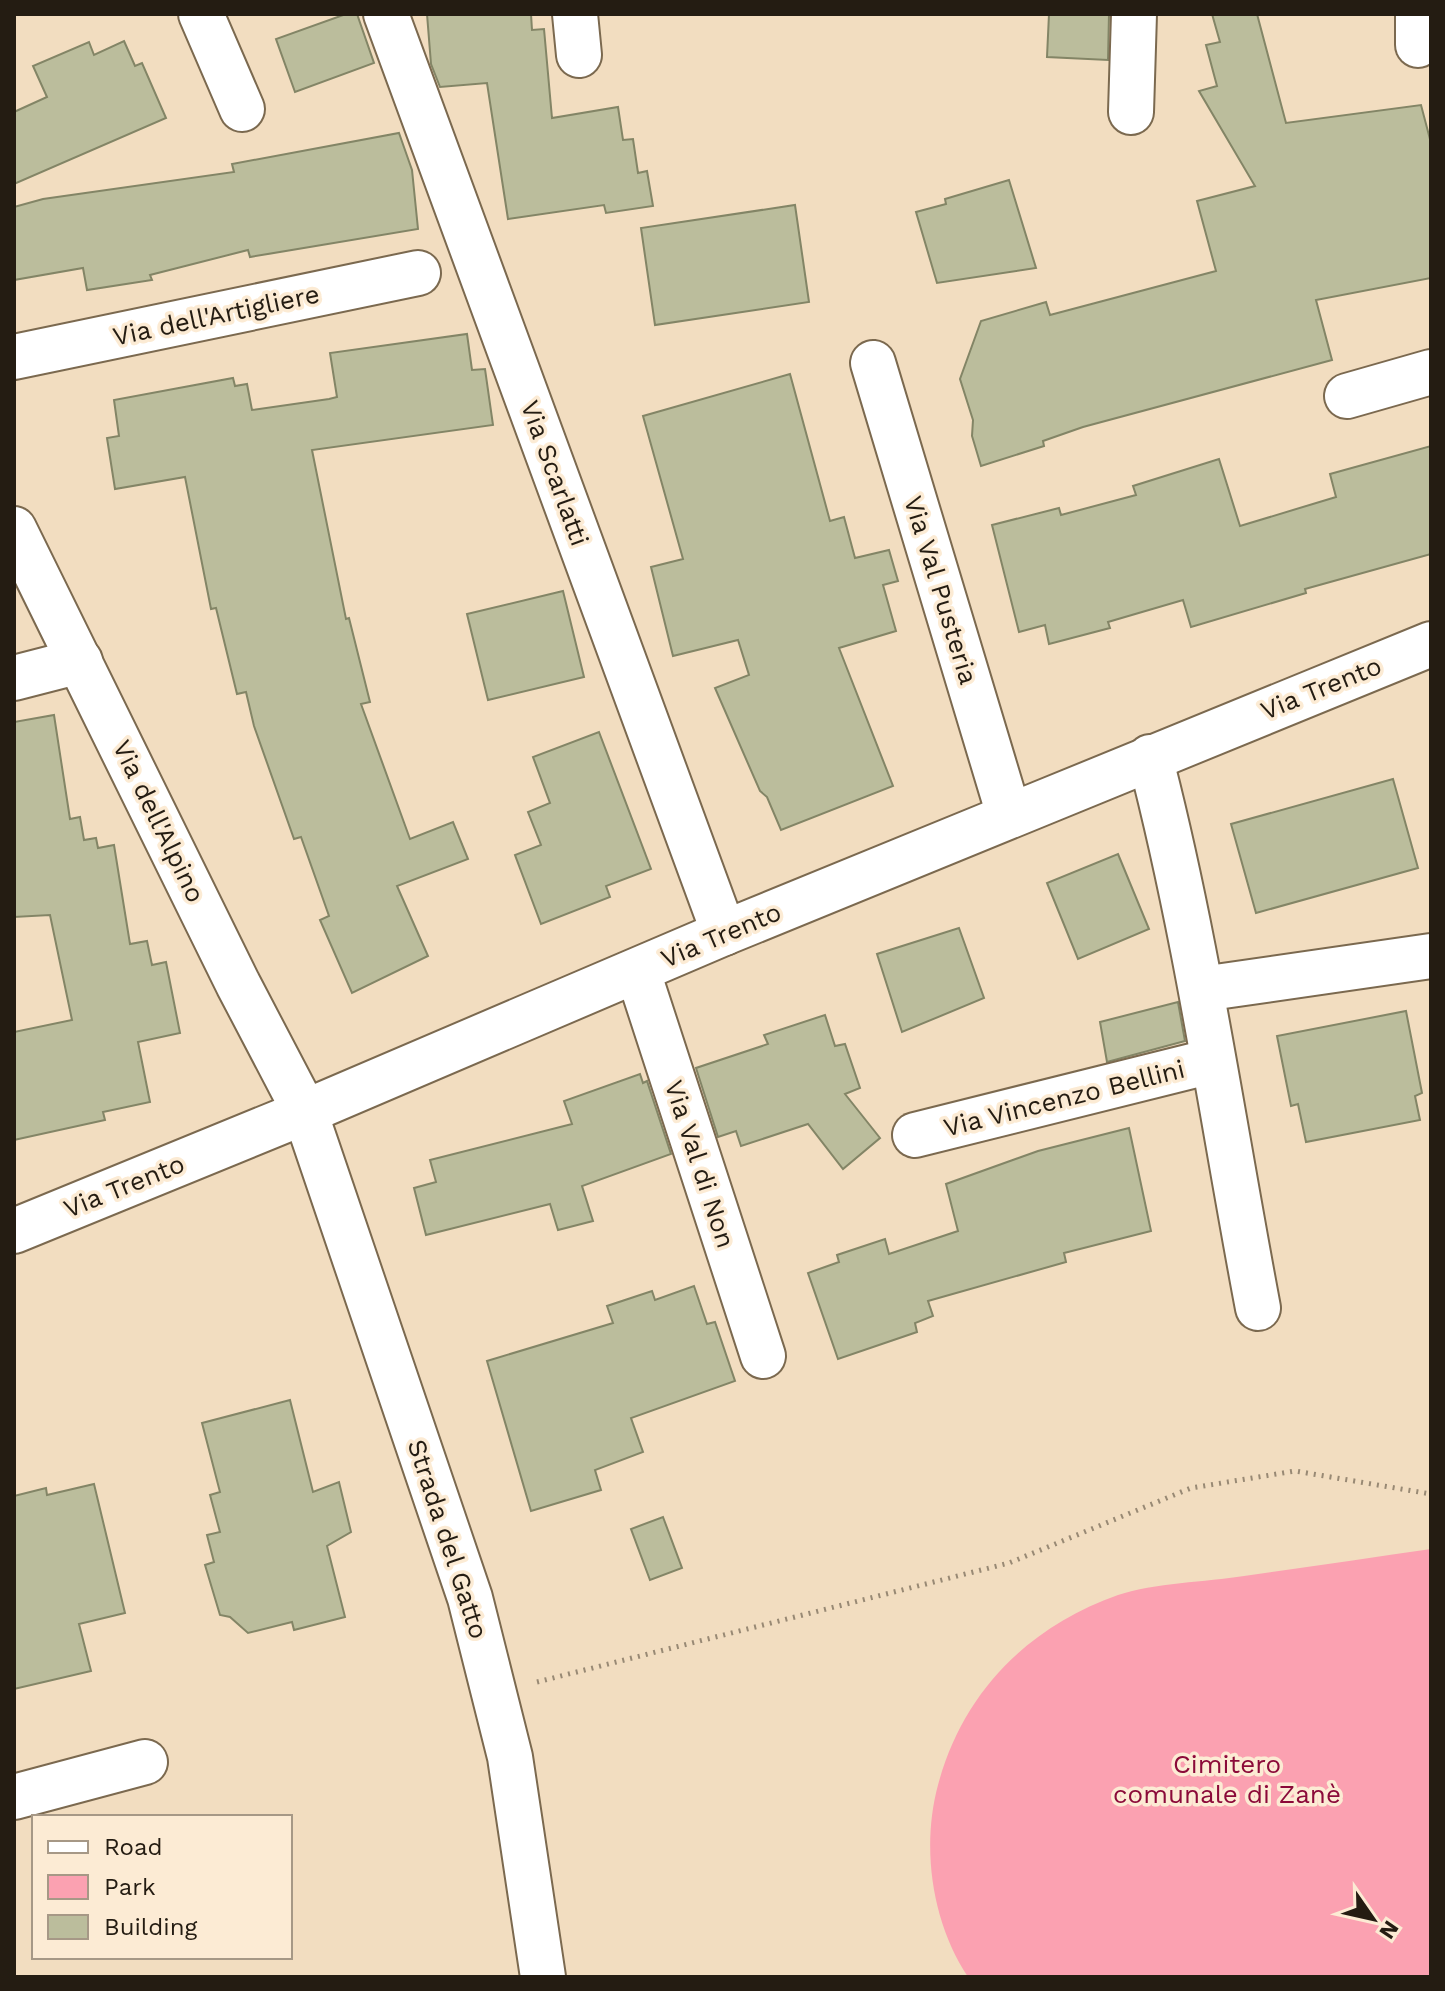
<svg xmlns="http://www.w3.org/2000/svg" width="1445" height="1991" font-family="'Work Sans',sans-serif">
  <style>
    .green { fill: #fba1b1 }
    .building { fill: #bbbd9c; stroke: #838566; stroke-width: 2 }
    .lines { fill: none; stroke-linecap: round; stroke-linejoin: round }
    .minor-casing { stroke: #7b694f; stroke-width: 48 }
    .path { stroke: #988974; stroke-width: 5; stroke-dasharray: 2 6; stroke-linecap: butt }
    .minor { stroke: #fff; stroke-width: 44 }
    .labels { text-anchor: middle; stroke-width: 7; stroke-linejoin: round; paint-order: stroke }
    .street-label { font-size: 26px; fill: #241c12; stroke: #fcebd4 }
    .park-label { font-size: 26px; fill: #8b0a39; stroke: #fcebd4 }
  </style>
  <rect width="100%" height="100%" fill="#f2ddc0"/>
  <path class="green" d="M 1431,1549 L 1431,1977 L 968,1977 C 932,1923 921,1848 938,1785 C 963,1692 1028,1627 1118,1595 C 1154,1583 1206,1582 1244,1576 C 1307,1567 1369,1558 1431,1549 Z"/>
  <g class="building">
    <path d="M 346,14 L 357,14 L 374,63 L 295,92 L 276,39 Z"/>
    <path d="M 427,14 L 531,14 L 532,30 L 544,29 L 552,118 L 618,107 L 623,140 L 633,139 L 638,173 L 647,171 L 653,206 L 606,213 L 604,205 L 508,219 L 487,83 L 440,87 L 431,64 Z"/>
    <path d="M 1049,14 L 1109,14 L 1108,60 L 1047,57 Z"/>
    <path d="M 1212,14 L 1257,14 L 1286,123 L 1421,105 L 1431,143 L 1431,278 L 1316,300 L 1332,360 L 1083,427 L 1043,441 L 1044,446 L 981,466 L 972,436 L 973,420 L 960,379 L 981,321 L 1046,302 L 1050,315 L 1216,271 L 1197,201 L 1255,186 L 1199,91 L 1217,86 L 1206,45 L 1220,42 Z"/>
    <path d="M 124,41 L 135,66 L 142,63 L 166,118 L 14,184 L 14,112 L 47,97 L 33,66 L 89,42 L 94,55 Z"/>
    <path d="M 399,133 L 412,170 L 418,229 L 250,257 L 248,250 L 150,275 L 152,280 L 87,290 L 83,268 L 14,280 L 14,207 L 43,199 L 234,172 L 232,164 Z"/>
    <path d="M 1009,180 L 1036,268 L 937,283 L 916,212 L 946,204 L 945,199 Z"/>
    <path d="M 795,205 L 809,302 L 655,325 L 641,228 Z"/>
    <path d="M 467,334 L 472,370 L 485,369 L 493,425 L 312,450 L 346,619 L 349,618 L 370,702 L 361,704 L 410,839 L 453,822 L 468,859 L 397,886 L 428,956 L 352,993 L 320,920 L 329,916 L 301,837 L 294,839 L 254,726 L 246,692 L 237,694 L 216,608 L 211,609 L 185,477 L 115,489 L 107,438 L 119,436 L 114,400 L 233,378 L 235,386 L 247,384 L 252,410 L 329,399 L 337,397 L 330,353 Z"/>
    <path d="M 790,374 L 830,521 L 844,517 L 855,558 L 889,550 L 898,581 L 883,585 L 896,631 L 839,648 L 893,786 L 781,830 L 767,797 L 760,791 L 715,688 L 749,675 L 738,640 L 673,656 L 651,567 L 683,559 L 643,416 Z"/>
    <path d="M 1431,446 L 1431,554 L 1305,589 L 1306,593 L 1191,627 L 1183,600 L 1108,622 L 1110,628 L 1049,644 L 1045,625 L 1019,632 L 992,525 L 1059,508 L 1061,515 L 1136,495 L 1133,486 L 1219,459 L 1240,526 L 1336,497 L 1330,474 Z"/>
    <path d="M 563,591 L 584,677 L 488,700 L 467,614 Z"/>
    <path d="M 54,715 L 70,819 L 80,817 L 84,840 L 96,838 L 98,848 L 114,845 L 130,944 L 147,941 L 152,965 L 166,962 L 180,1033 L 138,1042 L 150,1102 L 103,1112 L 105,1120 L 14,1140 L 14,1032 L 72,1020 L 50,915 L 14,917 L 14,722 Z"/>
    <path d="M 599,732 L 651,869 L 606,886 L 610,897 L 541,924 L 515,855 L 541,845 L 528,812 L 550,803 L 533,757 Z"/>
    <path d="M 1393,779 L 1418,868 L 1256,913 L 1231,824 Z"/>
    <path d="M 1118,854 L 1149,929 L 1078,959 L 1047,883 Z"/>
    <path d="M 959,928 L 984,998 L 902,1032 L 877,954 Z"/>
    <path d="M 1178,1002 L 1185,1041 L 1107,1062 L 1100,1022 Z"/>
    <path d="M 1406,1011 L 1422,1093 L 1415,1096 L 1420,1120 L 1306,1142 L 1298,1104 L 1291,1106 L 1277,1036 Z"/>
    <path d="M 825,1015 L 835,1046 L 845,1044 L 860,1088 L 845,1094 L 880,1138 L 843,1169 L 808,1124 L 741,1146 L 736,1131 L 718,1137 L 696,1068 L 768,1044 L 764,1035 Z"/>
    <path d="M 640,1074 L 643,1083 L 647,1081 L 671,1154 L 582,1186 L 593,1221 L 558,1230 L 550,1204 L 426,1235 L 414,1188 L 436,1182 L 430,1160 L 572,1124 L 564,1101 Z"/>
    <path d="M 1129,1128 L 1151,1231 L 1064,1253 L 1066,1262 L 928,1301 L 933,1316 L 915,1323 L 917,1332 L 838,1359 L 808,1273 L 839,1262 L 837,1255 L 885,1239 L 889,1254 L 958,1231 L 946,1184 L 1038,1151 Z"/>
    <path d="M 694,1286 L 707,1324 L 715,1322 L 735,1381 L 631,1418 L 643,1452 L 595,1470 L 601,1490 L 531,1511 L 487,1361 L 613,1323 L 607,1306 L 652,1291 L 655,1300 Z"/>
    <path d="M 290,1400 L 313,1492 L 339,1482 L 351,1532 L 327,1546 L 345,1617 L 294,1630 L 292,1622 L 248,1633 L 230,1617 L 220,1615 L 205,1565 L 214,1562 L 207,1535 L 220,1532 L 210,1495 L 220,1492 L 202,1423 Z"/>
    <path d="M 94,1484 L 125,1613 L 79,1624 L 91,1671 L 14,1689 L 14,1496 L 46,1488 L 47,1495 Z"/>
    <path d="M 663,1517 L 682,1568 L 650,1580 L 631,1529 Z"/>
  </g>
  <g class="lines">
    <g class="minor-casing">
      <g id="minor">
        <path d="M 201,14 L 242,109"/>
        <path d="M 386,14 L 724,933"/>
        <path d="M 575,14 L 579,55"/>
        <path d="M 1418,45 L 1418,14"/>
        <path d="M 1131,112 L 1134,14"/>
        <path d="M 14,357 L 418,273"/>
        <path d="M 873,363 L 1009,815"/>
        <path d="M 1347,396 L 1431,372"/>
        <path d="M 14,529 L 238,984 L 305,1112 L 470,1598 L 510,1757 L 543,1977"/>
        <path d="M 14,678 L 80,661"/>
        <path d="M 1150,757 C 1197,938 1223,1124 1258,1308"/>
        <path d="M 638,972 L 763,1356"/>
        <path d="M 1202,989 L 1431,956"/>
        <path d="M 915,1135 L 1212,1061"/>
        <path d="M 14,1231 L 305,1112 L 724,933 L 1431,644"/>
        <path d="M 14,1797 L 145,1762"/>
      </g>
    </g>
    <path class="path" d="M 537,1682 L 1009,1563 L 1191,1488 L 1295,1471 L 1431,1494"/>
    <use href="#minor" class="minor"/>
  </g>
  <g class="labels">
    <g class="street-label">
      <text transform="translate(216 315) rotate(-12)" y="9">Via dell'Artigliere</text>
      <text transform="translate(555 473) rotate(70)" y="9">Via Scarlatti</text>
      <text transform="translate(941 590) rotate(73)" y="9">Via Val Pusteria</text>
      <text transform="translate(1321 688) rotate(-22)" y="9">Via Trento</text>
      <text transform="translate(159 821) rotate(64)" y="9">Via dell'Alpino</text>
      <text transform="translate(721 935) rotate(-23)" y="9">Via Trento</text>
      <text transform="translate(1064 1098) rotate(-14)" y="9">Via Vincenzo Bellini</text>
      <text transform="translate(700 1164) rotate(72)" y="9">Via Val di Non</text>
      <text transform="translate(124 1186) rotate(-22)" y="9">Via Trento</text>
      <text transform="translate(448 1539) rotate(72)" y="9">Strada del Gatto</text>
    </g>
    <g class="park-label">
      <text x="1227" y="1773">Cimitero<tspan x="1227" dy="30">comunale di Zanè</tspan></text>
    </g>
  </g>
  <rect width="1445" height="1991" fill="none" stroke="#241c12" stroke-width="32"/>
  <rect x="32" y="1815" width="260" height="144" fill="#fcebd4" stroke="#a69886" stroke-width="2"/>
  <rect x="48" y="1841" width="40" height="12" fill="#ffffff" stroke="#a69886" stroke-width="2"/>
  <text x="104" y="1855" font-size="24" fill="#241c12">Road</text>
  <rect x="48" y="1875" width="40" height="24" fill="#fba1b1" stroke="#a69886" stroke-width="2"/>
  <text x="104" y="1895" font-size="24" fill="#241c12">Park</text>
  <rect x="48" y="1915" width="40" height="24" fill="#bbbd9c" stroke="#a69886" stroke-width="2"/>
  <text x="104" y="1935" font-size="24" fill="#241c12">Building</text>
  <g transform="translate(1373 1919) rotate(124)" stroke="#fcebd4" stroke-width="6" paint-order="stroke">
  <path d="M0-6L14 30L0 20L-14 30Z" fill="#241c12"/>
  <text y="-12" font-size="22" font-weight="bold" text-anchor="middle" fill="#241c12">N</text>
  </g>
</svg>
